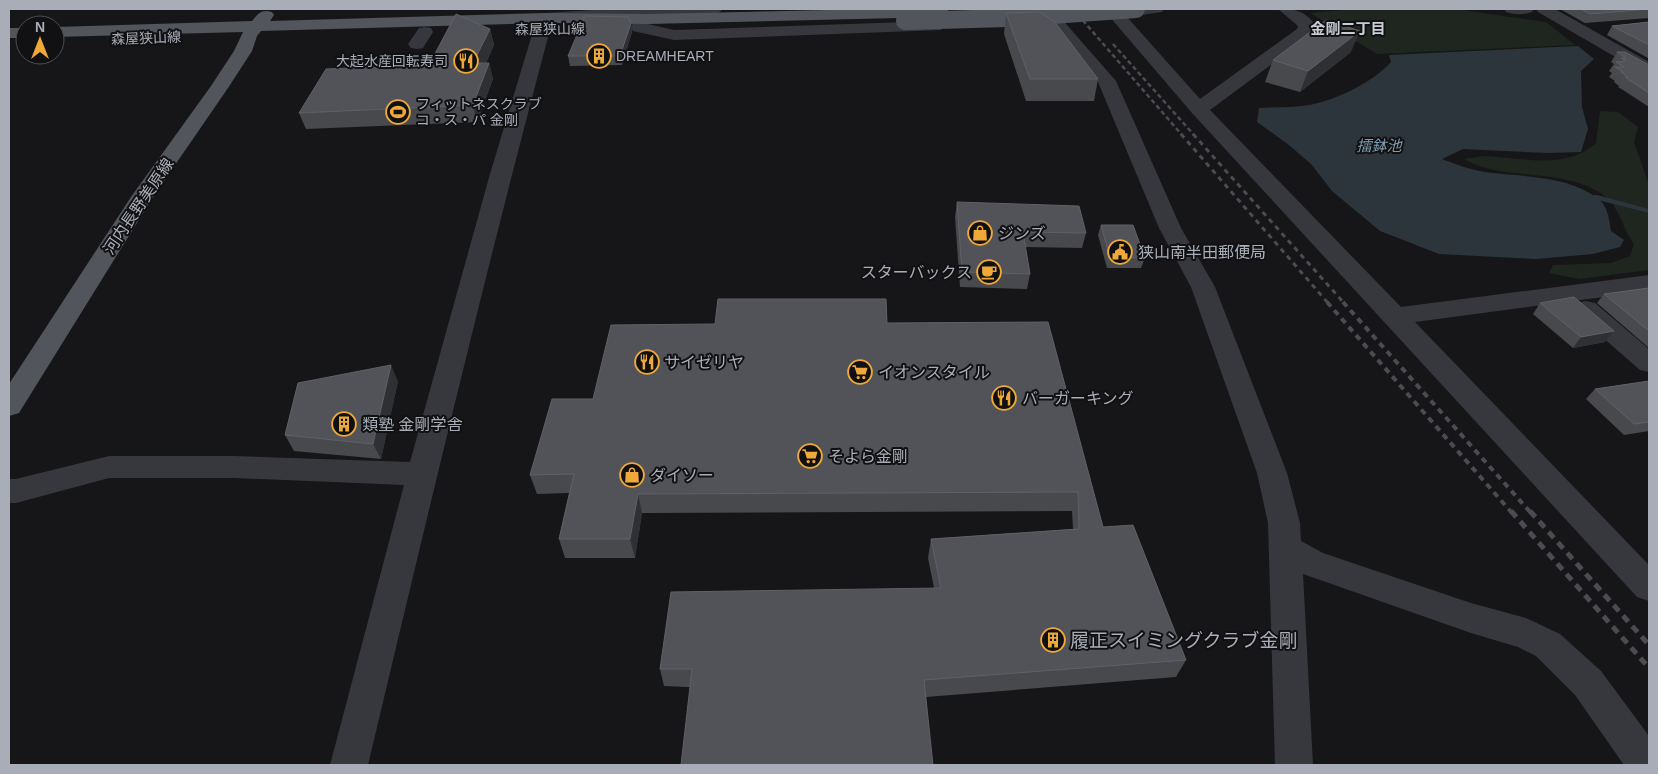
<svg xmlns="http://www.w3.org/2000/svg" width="1658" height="774" font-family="Helvetica,'Noto Sans JP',sans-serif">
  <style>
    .green { fill: #1e261f }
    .water { fill: #2c353b }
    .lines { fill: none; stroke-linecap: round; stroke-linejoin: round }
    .stream { fill: #2c353b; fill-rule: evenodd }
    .minor { fill: #37383d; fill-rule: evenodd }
    .major { fill: #53555c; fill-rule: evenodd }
    .rail-far3 { stroke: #4a4c52; stroke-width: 2.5; stroke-dasharray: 4.5 3; stroke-linecap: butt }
    .rail-far2 { stroke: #4a4c52; stroke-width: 3; stroke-dasharray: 5 4.5; stroke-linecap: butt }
    .rail-far1 { stroke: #4a4c52; stroke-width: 4; stroke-dasharray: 6 5; stroke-linecap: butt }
    .rail { stroke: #4a4c52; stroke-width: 5; stroke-dasharray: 8 6; stroke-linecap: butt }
    .major-bridge { stroke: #53555c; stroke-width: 18 }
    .wall { fill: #47494d }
    .shaded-wall { fill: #2f3033 }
    .building { fill: #525358; stroke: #5f6167 }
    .labels { text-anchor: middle; stroke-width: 4; stroke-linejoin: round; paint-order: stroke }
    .far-street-label { font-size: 14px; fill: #a8adb7; stroke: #111113 }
    .far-poi-label { font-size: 14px; fill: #a8adb7; stroke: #111113; text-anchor: start }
    .far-neighbourhood-label { font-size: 15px; font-weight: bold; fill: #c9ccd4; stroke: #111113 }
    .far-water-label { font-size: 15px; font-style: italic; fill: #809db2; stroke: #111113 }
    .street-label { font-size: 16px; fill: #a8adb7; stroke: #111113 }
    .poi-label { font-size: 16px; fill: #a8adb7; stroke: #111113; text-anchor: start }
    .near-poi-label { font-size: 19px; fill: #a8adb7; stroke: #111113; text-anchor: start }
  </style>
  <rect width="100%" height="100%" fill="#161618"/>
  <g class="green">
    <path d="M 1355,9 L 1455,9 L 1546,22 L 1575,45 L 1377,54 L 1310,13 Z"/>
    <path d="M 1600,111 L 1618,112 L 1638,127 L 1634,142 L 1649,185 L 1649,270 L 1579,279 L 1549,273 L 1553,265 L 1611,263 L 1630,256 L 1634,244 C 1623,230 1621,211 1607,198 C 1577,171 1518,178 1482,167 C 1476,165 1470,162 1464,159 C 1472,158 1480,156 1487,156 C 1523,158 1567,170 1596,143 Z"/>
  </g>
  <path class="water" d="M 1578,46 L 1594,59 L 1581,71 L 1582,107 L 1588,129 L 1581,152 L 1547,153 L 1463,149 L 1442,159 C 1455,164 1471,170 1485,172 C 1522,177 1565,175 1596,197 C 1608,205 1609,218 1611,231 L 1624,240 L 1620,247 L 1593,254 L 1536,259 L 1439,254 L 1380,231 L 1332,191 L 1312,165 L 1289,145 L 1257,122 L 1259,108 C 1275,107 1293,108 1309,105 C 1336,100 1372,83 1391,62 L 1389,55 Z"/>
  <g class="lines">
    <path class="stream" d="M 1594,195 L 1597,195 L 1649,209 L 1649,213 L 1594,199 Z"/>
    <g class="minor">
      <path d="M 607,9 L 722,9 L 720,12 L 714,14 L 660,15 L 552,22 C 486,269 427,517 368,765 L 330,765 L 404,485 L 234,478 L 109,478 L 16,503 L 9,503 L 9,479 L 16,479 L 109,456 L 234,456 L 410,462 L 490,174 L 537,18 L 539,14 L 545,13 Z"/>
      <path d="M 1036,9 L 1053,9 L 1116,81 L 1181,228 L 1215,287 L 1287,473 L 1300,523 L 1301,541 L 1323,553 L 1471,603 L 1526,618 L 1560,634 L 1601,671 L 1649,736 L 1649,765 L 1624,765 L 1575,695 L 1536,656 L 1518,647 L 1471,633 L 1303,574 L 1313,765 L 1275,765 L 1268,523 L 1257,473 L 1191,287 L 1159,228 L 1098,82 Z"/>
      <path d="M 1103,9 L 1164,9 L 1162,12 L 1127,17 L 1200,99 L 1297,29 L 1298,26 L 1278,9 C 1294,9 1305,10 1315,25 L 1310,36 L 1210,110 L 1401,307 L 1649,275 L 1649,291 L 1415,322 L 1649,565 L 1649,601 L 1637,597 L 1192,113 Z"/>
      <path d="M 1504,9 L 1534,9 L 1532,12 C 1523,15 1515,15 1506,12 Z"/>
      <path d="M 1536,9 L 1555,9 L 1649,62 L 1649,74 L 1643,73 L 1538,12 Z"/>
      <path d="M 935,21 L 941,22 L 943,26 L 941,30 L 674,40 L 633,31 L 631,27 L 633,23 L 639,22 L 674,30 Z"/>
      <path d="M 425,27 L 431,28 L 433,32 L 423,48 L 417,49 L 411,48 L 408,44 L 419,28 Z"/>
      <path d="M 1586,301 L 1595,303 L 1649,349 L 1649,372 L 1640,370 L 1577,315 L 1573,309 L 1577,303 Z"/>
    </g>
    <g class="major">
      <path d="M 871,9 L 947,9 L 949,12 L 947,15 L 941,17 L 648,24 L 545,23 L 261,31 L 257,36 L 252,51 L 228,88 L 153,197 L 19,413 L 9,416 L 9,384 L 131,197 L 211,86 L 234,51 L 243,32 L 55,37 L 55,27 L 252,21 C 258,14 261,9 272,12 L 274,15 L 270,21 L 545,13 L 648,14 Z"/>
      <rect x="9" y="28" width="16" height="10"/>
    </g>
    <g class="rail-far3">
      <path d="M 1073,9 L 1182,135"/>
      <path d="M 1113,44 L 1194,135"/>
    </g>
    <g class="rail-far2">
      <path d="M 1181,134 L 1328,303"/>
      <path d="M 1193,134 L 1344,303"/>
    </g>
    <g class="rail-far1">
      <path d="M 1327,302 L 1512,513"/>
      <path d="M 1343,302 L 1531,513"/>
    </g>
    <g class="rail">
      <path d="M 1511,511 L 1649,668"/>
      <path d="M 1530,511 L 1649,645"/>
    </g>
    <path class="major-bridge" d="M 905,21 L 1007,18 L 1136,9"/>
  </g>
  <g class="wall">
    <path d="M 1560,9 L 1649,9 L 1649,18 L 1585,23 Z"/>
    <path d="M 1006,13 L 1098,79 L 1094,101 L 1026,101 L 1004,34 Z"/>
    <path d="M 1649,22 L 1649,61 L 1648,59 L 1648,58 L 1607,35 L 1612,26 Z"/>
    <path d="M 631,23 L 632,32 L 622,65 L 570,66 L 568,56 Z"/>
    <path d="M 490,29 L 494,45 L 486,63 L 489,63 L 493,79 L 477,122 L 306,129 L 299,113 L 429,65 Z"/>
    <path d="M 1351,52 L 1300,92 L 1265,82 L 1273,60 Z"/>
    <path d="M 1617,52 L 1649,65 L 1649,107 L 1623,90 L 1618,87 L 1619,86 L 1614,82 L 1615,81 L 1609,77 L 1612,73 L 1609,71 L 1614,64 L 1611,62 Z"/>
    <path d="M 957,202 L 1086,233 L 1082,248 L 1025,247 L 1030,274 L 1027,289 L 960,287 L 955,217 Z"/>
    <path d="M 1101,225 L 1145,258 L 1141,268 L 1107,268 L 1098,235 Z"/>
    <path d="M 1649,288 L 1649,348 L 1597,303 L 1604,294 Z"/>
    <path d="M 1540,303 L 1605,342 L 1573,348 L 1533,314 Z"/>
    <path d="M 1048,322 L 1103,527 L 1186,660 L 1176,677 L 926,697 L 664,686 L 660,669 L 934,588 L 928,558 L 931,539 L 1073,529 L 1072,511 L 642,513 L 635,558 L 565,558 L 559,539 L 569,493 L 537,494 L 530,475 L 593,399 L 887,323 Z"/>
    <path d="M 398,381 L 381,459 L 294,451 L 285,435 Z"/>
    <path d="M 1649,381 L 1649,431 L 1624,435 L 1586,399 L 1595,389 Z"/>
  </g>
  <g class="shaded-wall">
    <path d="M 631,23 L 632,32 L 622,65 L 620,56 Z"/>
    <path d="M 490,29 L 494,45 L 478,79 L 473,63 Z"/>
    <path d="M 1360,31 L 1351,52 L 1300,92 L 1308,71 Z"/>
    <path d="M 489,63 L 493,79 L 477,122 L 473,105 Z"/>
    <path d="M 1614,331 L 1605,342 L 1573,348 L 1581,337 Z"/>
    <path d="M 391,365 L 398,381 L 381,459 L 373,444 Z"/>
    <path d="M 638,494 L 642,513 L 635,558 L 630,539 Z"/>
  </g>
  <g class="building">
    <path d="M 1581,9 L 1649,9 L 1590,14 Z"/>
    <path d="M 1039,12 L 1054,21 L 1098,79 L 1030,79 L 1006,13 Z"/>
    <path d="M 456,14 L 490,29 L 473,63 L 489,63 L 473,105 L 299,113 L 326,69 L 429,65 Z"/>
    <path d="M 585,16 L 628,17 L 631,23 L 620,56 L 568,56 Z"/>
    <path d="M 1326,20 L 1360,31 L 1308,71 L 1273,60 Z"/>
    <path d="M 1649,22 L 1649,45 L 1612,26 Z"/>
    <path d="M 1617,52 L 1625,52 L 1649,65 L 1649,93 L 1629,80 L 1625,77 L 1628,77 L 1621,72 L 1623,72 L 1615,67 L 1624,67 L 1616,62 L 1626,61 L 1621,58 L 1626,58 Z"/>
    <path d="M 957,202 L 1079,206 L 1086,233 L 1023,232 L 1030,274 L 962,272 Z"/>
    <path d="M 1101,225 L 1133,225 L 1145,258 L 1110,257 Z"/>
    <path d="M 1649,288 L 1649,331 L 1604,294 Z"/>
    <path d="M 1574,297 L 1614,331 L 1581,337 L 1540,303 Z"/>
    <path d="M 718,299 L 886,299 L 887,323 L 1048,322 L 1103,527 L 1133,525 L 1186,660 L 924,680 L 933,765 L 681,765 L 692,669 L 660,669 L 671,592 L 941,588 L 931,539 L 1079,529 L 1078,492 L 638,494 L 630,539 L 559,539 L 574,474 L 530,475 L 552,399 L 593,399 L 611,325 L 715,324 Z"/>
    <path d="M 391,365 L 373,444 L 285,435 L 298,383 Z"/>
    <path d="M 1649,381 L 1649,422 L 1634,424 L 1595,389 Z"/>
  </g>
  <defs>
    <g id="building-ring" transform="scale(1.25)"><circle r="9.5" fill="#111113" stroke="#eea938" stroke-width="1.5"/><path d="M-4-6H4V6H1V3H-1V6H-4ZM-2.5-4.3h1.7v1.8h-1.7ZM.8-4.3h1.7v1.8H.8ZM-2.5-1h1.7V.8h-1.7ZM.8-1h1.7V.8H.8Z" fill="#eea938"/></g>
    <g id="restaurant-ring" transform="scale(1.25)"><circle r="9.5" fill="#111113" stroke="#eea938" stroke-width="1.5"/><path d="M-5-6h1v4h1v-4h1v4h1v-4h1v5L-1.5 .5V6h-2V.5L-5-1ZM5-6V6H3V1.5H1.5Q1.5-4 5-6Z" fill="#eea938"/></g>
    <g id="stadium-ring" transform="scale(1.25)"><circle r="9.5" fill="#111113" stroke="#eea938" stroke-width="1.5"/><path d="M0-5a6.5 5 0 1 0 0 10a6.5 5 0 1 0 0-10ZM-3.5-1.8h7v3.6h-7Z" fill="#eea938"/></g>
    <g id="shop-ring" transform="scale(1.25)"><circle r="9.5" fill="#111113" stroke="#eea938" stroke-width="1.5"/><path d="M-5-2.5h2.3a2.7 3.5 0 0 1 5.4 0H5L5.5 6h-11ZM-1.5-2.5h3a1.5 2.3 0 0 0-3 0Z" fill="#eea938"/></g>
    <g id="civic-ring" transform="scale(1.25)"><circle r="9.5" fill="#111113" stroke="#eea938" stroke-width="1.5"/><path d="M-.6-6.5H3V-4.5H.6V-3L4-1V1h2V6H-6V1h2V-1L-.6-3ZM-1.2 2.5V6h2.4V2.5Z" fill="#eea938"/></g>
    <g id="cafe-ring" transform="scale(1.25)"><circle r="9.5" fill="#111113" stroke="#eea938" stroke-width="1.5"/><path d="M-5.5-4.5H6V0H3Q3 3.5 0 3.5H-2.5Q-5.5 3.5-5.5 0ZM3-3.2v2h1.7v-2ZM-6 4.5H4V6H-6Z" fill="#eea938"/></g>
    <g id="supermarket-ring" transform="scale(1.25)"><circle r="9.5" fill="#111113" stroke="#eea938" stroke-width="1.5"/><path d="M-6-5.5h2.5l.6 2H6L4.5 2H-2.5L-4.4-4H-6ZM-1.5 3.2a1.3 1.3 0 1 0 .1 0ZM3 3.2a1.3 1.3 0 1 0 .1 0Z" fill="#eea938"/></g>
  </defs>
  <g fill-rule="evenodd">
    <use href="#building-ring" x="599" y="56"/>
    <use href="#restaurant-ring" x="466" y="61"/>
    <use href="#stadium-ring" x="398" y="112"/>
    <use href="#shop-ring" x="980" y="233"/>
    <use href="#civic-ring" x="1120" y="252"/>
    <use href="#cafe-ring" x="989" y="272"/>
    <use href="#restaurant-ring" x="647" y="362"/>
    <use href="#supermarket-ring" x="860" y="372"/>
    <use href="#restaurant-ring" x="1004" y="398"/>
    <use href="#building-ring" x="344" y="424"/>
    <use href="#supermarket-ring" x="810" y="456"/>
    <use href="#shop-ring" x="632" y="475"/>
    <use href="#building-ring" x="1053" y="640"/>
  </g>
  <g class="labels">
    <g class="far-street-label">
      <text transform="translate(550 29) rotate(-1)" y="5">森屋狭山線</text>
      <text transform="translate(146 38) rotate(-2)" y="5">森屋狭山線</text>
    </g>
    <g class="far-poi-label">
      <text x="616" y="61">DREAMHEART</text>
      <text x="448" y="66" text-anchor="end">大起水産回転寿司</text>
      <text x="416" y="109">フィットネスクラブ<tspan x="416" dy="16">コ・ス・パ 金剛</tspan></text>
    </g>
    <g class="far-neighbourhood-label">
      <text x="1348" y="34">金剛二丁目</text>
    </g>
    <g class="far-water-label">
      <text x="1379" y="151">擂鉢池</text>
    </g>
    <g class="street-label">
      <text transform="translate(138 206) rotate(-56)" y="6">河内長野美原線</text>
    </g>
    <g class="poi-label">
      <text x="998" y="239">ジンズ</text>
      <text x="1138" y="258">狭山南半田郵便局</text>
      <text x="972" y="278" text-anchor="end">スターバックス</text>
      <text x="664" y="368">サイゼリヤ</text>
      <text x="878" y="378">イオンスタイル</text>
      <text x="1022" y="404">バーガーキング</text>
      <text x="362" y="430">類塾 金剛学舎</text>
      <text x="828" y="462">そよら金剛</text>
      <text x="650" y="481">ダイソー</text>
    </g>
    <g class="near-poi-label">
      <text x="1070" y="647">履正スイミングクラブ金剛</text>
    </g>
  </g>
  <rect width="1658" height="774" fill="none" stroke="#a8adb7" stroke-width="20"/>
  <g transform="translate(40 40)"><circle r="24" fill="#111113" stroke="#4d4f55"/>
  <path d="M0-4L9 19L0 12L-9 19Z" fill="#eea938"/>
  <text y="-8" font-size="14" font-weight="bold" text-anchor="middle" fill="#a8adb7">N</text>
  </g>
</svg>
